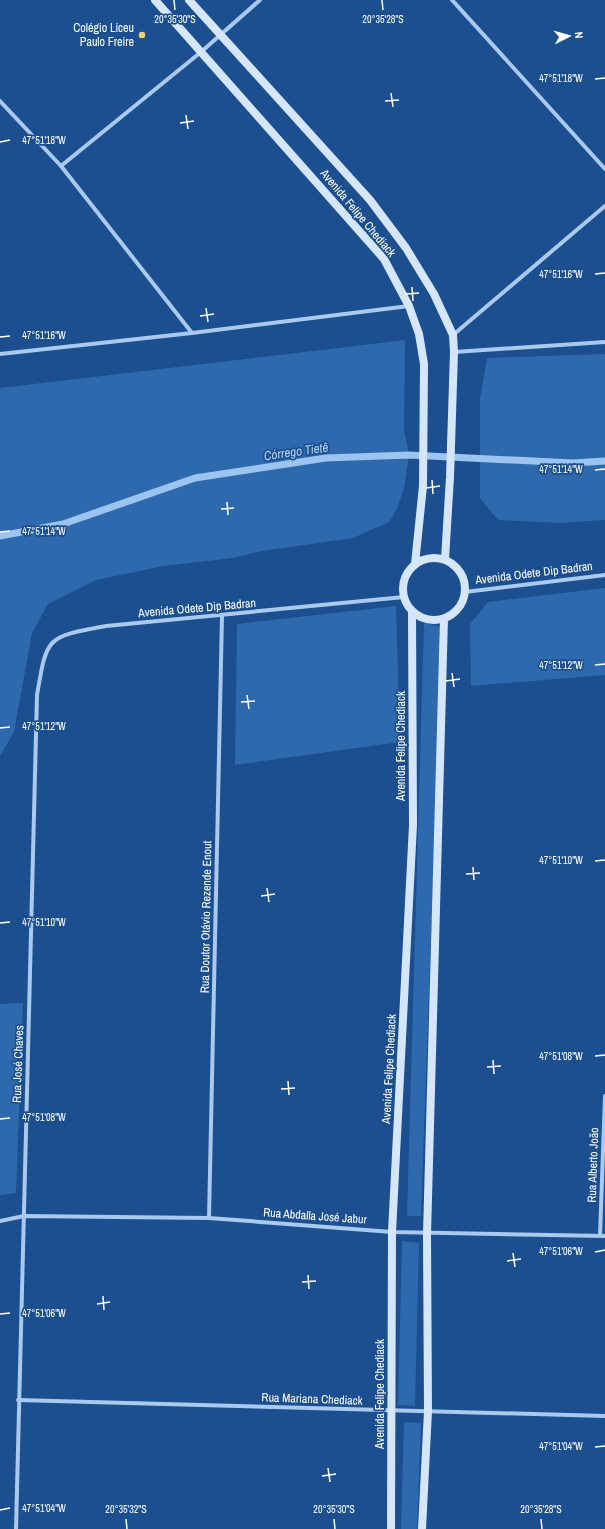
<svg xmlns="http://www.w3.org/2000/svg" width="605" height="1529" font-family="'Archivo Narrow',sans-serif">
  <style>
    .green { fill: #2e69ad }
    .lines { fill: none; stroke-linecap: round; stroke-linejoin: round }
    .stream { stroke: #9cc4f0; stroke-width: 7 }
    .street { stroke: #a9c9ee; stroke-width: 4 }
    .secondary { stroke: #d6e6fa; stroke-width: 8 }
    .ticks { fill: none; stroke: #fff; stroke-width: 1.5 }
    .poi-dot { fill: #ffd166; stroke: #1b4f8f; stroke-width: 1.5 }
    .labels { text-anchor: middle; stroke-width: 3.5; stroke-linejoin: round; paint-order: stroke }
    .poi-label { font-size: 12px; fill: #fff; stroke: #1b4f8f; text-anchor: end }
    .street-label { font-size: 12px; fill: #fff; stroke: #1b4f8f }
    .water-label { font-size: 13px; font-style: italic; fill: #b5d3f5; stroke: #1b4f8f }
    .ticks-label { font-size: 10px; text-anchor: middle; fill: #fff; stroke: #1b4f8f; stroke-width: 3.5; stroke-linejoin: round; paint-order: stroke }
  </style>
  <rect width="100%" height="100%" fill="#1b4f8f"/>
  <g class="green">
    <path d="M 405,340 L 404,430 L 409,455 L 404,488 L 397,509 L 389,522 L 353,538 L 262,551 L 233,558 L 164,566 L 96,580 L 48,604 L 32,633 L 14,732 L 0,756 L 0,388 Z"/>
    <path d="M 605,354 L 605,520 L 560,523 L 498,520 L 480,498 L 480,399 L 487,358 Z"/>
    <path d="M 605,588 L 605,675 L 471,686 L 470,624 L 488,602 Z"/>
    <path d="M 396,606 L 400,742 L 235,765 L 237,624 Z"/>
    <path d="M 424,623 L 442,627 L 421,1216 L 407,1216 Z"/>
    <path d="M 23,1003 L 16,1193 L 0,1195 L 0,1004 Z"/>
    <path d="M 402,1241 L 419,1243 L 415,1406 L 398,1405 Z"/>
    <path d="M 404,1422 L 421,1423 L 417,1529 L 401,1529 Z"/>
  </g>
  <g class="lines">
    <path class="stream" d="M 0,536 L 63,524 L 195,478 L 326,458 L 409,455 L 573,463 L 605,461"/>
    <g class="street">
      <path d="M 452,0 L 605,169"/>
      <path d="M 0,101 L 61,166 L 192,333"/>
      <path d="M 61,166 L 201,52 L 260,0"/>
      <path d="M 453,335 L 605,206"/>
      <path d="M 454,352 L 605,342"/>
      <path d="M 0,354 L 192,333 L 409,306"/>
      <path d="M 465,592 L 605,575"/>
      <path d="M 209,1218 L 222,616"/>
      <path d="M 0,1221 L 24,1216 L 209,1218 L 392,1232 L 605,1236"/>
      <path d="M 600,1235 L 605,1096"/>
      <path d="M 18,1400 L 605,1416"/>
      <path d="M 16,1529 L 37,695 C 47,636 46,637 106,626 L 404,597"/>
    </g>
    <g class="secondary">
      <path d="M 155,0 L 384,259 L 409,306 L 419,334 L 424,364 L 423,486 L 415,564"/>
      <path d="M 189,0 L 370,200 L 406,248 L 434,294 L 453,335 L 454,352 L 450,477 L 445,559"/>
      <circle cx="434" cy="589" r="31"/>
      <path d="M 391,1529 L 392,1232 L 413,825 L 412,611"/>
      <path d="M 422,1529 L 428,1411 L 427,1234 L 444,619"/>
    </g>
  </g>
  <path class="ticks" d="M 174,0 L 175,10M 382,0 L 383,10M 595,79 L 605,78M 391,93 L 393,107M 385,101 L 399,100M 186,115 L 188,129M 180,123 L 194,121M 0,142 L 10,140M 595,274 L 605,273M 412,287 L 413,301M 405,294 L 419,293M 206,308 L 208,322M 200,316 L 214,314M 0,337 L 10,336M 595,470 L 605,469M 432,480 L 433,494M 426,488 L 440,486M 227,502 L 228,515M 221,509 L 234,508M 0,532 L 10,531M 595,665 L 605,664M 452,673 L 454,687M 446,681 L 460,679M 247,695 L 249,709M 241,702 L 255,701M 0,728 L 10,727M 595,861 L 605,860M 473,867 L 474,880M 466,874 L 480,873M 267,888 L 269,902M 261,896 L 275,894M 0,923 L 10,922M 595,1056 L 605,1055M 493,1060 L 494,1074M 487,1067 L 501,1066M 288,1081 L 289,1095M 281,1089 L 295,1088M 0,1119 L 10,1118M 595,1252 L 605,1250M 513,1253 L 515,1267M 507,1261 L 521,1259M 308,1275 L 309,1289M 302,1282 L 316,1281M 103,1296 L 104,1310M 97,1304 L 110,1302M 0,1314 L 10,1313M 595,1447 L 605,1446M 328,1468 L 330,1482M 322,1476 L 336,1474M 0,1510 L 10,1508M 126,1519 L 127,1529M 334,1519 L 335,1529M 541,1519 L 542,1529"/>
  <circle class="poi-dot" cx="142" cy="35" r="4"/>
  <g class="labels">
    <g class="poi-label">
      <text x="134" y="32">Colégio Liceu<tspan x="134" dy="14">Paulo Freire</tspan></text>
    </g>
    <g class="street-label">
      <text transform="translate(358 213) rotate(50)" y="4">Avenida Felipe Chediack</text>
      <text transform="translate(534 573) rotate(-7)" y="4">Avenida Odete Dip Badran</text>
      <text transform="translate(197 608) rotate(-5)" y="4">Avenida Odete Dip Badran</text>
      <text transform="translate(401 746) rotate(-90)" y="4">Avenida Felipe Chediack</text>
      <text transform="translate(206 917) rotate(-89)" y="4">Rua Doutor Otávio Rezende Enout</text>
      <text transform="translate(18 1064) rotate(-88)" y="4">Rua José Chaves</text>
      <text transform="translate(389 1069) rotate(-87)" y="4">Avenida Felipe Chediack</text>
      <text transform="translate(593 1165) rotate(-88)" y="4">Rua Alberto João</text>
      <text transform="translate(315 1216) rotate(4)" y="4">Rua Abdalla José Jabur</text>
      <text transform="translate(380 1394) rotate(-90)" y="4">Avenida Felipe Chediack</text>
      <text transform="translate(312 1399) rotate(2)" y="4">Rua Mariana Chediack</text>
    </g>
    <g class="water-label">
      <text transform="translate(296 451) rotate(-8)" y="5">Córrego Tietê</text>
    </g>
  </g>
  <g class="ticks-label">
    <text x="175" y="23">20°35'30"S</text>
    <text x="383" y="23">20°35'28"S</text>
    <text x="561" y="82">47°51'18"W</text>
    <text x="44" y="144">47°51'18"W</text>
    <text x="561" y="278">47°51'16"W</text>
    <text x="44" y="339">47°51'16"W</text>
    <text x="561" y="473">47°51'14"W</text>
    <text x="44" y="535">47°51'14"W</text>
    <text x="561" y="669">47°51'12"W</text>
    <text x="44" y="730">47°51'12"W</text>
    <text x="561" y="864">47°51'10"W</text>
    <text x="44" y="926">47°51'10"W</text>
    <text x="561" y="1060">47°51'08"W</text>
    <text x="44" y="1121">47°51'08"W</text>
    <text x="561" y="1255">47°51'06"W</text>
    <text x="44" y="1317">47°51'06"W</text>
    <text x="561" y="1450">47°51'04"W</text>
    <text x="44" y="1512">47°51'04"W</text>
    <text x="126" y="1513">20°35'32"S</text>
    <text x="334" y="1513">20°35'30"S</text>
    <text x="541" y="1513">20°35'28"S</text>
  </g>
  <g transform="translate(569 36) rotate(84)" stroke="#1b4f8f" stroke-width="3" paint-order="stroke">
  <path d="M0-3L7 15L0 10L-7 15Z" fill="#ffffff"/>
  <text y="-6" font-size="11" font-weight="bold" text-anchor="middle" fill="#ffffff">N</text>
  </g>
</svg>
